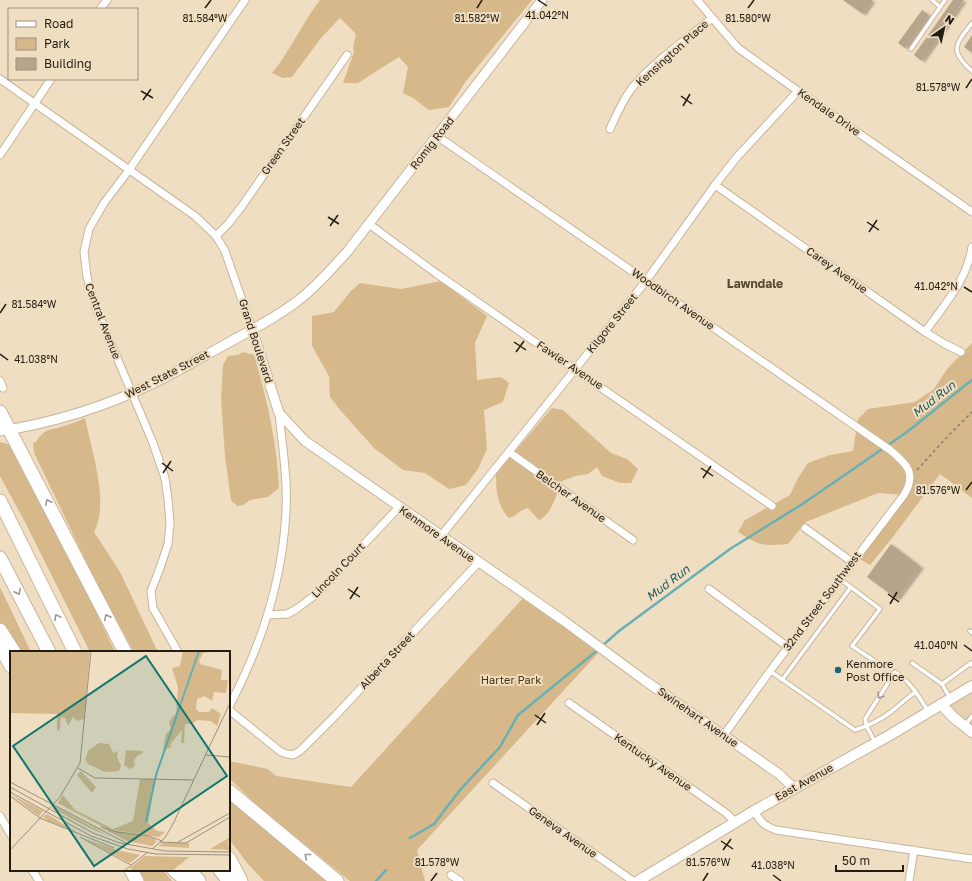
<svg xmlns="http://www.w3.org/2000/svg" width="972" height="881" font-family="'Golos Text',sans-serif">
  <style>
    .built { fill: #e8d1b0 }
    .green { fill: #d6b88a }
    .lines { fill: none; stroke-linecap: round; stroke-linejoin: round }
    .stream { stroke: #66b1b6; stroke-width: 2.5 }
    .building { fill: #b6a58b; filter: url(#shadow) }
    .service-casing { stroke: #c8b69c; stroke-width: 5.5 }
    .minor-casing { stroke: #c8b69c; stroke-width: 9 }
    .tertiary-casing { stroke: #c8b69c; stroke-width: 11 }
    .secondary-casing { stroke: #c8b69c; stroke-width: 12 }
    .motorway-casing { stroke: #c8b69c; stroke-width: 15 }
    .path { stroke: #8a7d6b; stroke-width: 1.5; stroke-dasharray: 3 3; stroke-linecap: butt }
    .service { stroke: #fff; stroke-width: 3.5 }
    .minor { stroke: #fff; stroke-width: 7 }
    .tertiary { stroke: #fff; stroke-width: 9 }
    .secondary { stroke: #fff; stroke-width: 10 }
    .motorway { stroke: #fff; stroke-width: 13 }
    .oneway { stroke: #9c9994 }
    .ticks { fill: none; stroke: #231c12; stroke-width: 1.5 }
    .poi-dot { fill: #1a686d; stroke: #f0dec3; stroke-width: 1.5 }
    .labels { text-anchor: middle; stroke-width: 4; stroke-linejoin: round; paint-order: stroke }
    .street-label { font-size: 11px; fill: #231c12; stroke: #f0dec3 }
    .poi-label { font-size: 11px; fill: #231c12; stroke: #f0dec3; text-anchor: start }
    .park-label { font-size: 11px; fill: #4a340b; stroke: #f0dec3 }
    .neighbourhood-label { font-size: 12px; font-weight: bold; fill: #584932; stroke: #f0dec3 }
    .water-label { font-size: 12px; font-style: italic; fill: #1b5b5f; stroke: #f0dec3 }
    .inset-river { fill: none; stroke: #66b1b6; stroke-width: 2 }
    .inset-road { fill: none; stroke: #9e907c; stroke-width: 1 }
    .view { fill: #0f766e; fill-opacity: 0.15; stroke: #0f766e; stroke-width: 2 }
    .inset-edge { fill: none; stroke: #231c12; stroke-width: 2 }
    .ticks-label { font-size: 10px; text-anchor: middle; fill: #231c12; stroke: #f0dec3; stroke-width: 4; stroke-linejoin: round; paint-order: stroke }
  </style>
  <defs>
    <filter id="shadow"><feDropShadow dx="3" dy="1.5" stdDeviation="1" flood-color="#0004"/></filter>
  </defs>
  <rect width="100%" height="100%" fill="#f0dec3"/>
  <path class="built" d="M 972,689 L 972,729 L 945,705 Z"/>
  <g class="green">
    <path d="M 320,0 L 532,0 L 466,81 L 449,107 L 429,110 L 413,98 L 403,93 L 408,67 L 399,57 L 358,83 L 343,83 L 354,52 L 353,47 L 356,34 L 340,18 L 321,38 L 292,77 L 283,78 L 272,73 C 291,50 302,23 320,0 Z"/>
    <path d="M 441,281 L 487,316 L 475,343 L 477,380 L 501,377 L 509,383 L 503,402 L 484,410 L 487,449 L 478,469 L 466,485 L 449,489 L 425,473 L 403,470 L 374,448 L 341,411 L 330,397 L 329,376 L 312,346 L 312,316 L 334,312 L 350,292 L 360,283 L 401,289 Z"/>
    <path d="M 972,343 L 972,498 L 940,474 L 892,538 L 870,565 L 856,557 L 903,495 L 878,493 L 806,522 L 788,544 C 761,546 760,546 738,532 L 745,520 L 790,495 L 798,478 L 808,463 L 830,455 L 853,451 L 858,419 L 868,409 L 915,402 L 934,389 L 947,369 Z"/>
    <path d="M 243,352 L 254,355 C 267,399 277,443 279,488 L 268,497 L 250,500 L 243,505 L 237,506 L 231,500 L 225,456 L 221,400 L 223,365 L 228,356 L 238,355 Z"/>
    <path d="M 552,408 L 563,410 L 611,453 L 627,459 L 638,469 L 631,483 L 620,483 L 602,476 L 597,467 L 588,474 L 575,476 L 562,481 C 557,493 552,514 539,520 L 528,508 C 519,510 517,516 509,518 C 497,506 496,490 496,474 Z"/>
    <path d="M 85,418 C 91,449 110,503 94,532 L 120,572 L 158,652 L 134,652 L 97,584 L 34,453 L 33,442 L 35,443 C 45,428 48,431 64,426 C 71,424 78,421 85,418 Z"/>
    <path d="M 0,442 L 7,444 L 13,448 L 53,522 L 115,652 L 90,652 L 26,524 L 0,476 Z"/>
    <path d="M 0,587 L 31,652 L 19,652 L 0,623 Z"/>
    <path d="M 524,597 L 600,651 L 417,850 L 425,881 L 350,881 L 260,808 L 229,778 L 229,761 L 268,769 L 276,776 L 351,787 Z"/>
    <path d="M 229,797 L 329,881 L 264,881 L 248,864 L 229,839 Z"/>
    <path d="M 135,870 L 163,870 L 172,881 L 140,881 Z"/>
  </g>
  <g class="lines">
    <g class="stream">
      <path d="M 602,646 L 619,631 L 730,549 L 804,503 L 907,432 L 972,380"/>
      <path d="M 410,838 L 434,824 L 460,790 L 500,747 L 518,715 L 599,649"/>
      <path d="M 376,881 L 386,870"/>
    </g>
  </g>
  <g class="building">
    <path d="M 843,0 L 873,0 L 863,14 Z"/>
    <path d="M 953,0 L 964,0 L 922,61 L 914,55 Z"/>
    <path d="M 922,10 L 929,15 L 905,48 L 898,43 Z"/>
    <path d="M 972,35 L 972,53 L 964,47 Z"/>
    <path d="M 891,544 L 921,567 L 897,599 L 867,577 Z"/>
  </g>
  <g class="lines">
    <g class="service-casing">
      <g id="service">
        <path d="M 940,7 L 945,0"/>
        <path d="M 972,23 C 955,45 949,51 972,71"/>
        <path d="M 911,49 L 940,7 L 932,0"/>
        <path d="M 840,579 L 880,609 L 852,646 L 879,664"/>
        <path d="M 970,631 L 972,633"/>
        <path d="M 912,663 L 942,684 L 950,698"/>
        <path d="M 770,671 L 855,730 C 868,726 880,720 891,712 C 900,705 906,698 916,692"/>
        <path d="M 782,680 L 851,587"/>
        <path d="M 942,684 L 971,663 L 972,665"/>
        <path d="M 966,724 L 972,716"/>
        <path d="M 875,742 L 867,727 L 865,719 L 895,672 C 910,681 919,697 928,711"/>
      </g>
    </g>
    <g class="minor-casing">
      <g id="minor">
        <path d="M 697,0 L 738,48 L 798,91 L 972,212"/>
        <path d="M 100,9 L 107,0"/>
        <path d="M 0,79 L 195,216 L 216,236 L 225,251 L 252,329"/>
        <path d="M 610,129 C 616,115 623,100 632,88 C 652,63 687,39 712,18"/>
        <path d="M 437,136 L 890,450 C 907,464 917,473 904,495 L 770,671 L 724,735"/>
        <path d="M 0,155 L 51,79"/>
        <path d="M 715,185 L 925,332 L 945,344 L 961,352"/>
        <path d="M 369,224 L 437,274 L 772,506"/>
        <path d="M 216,236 L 228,224 L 242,206 L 347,55"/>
        <path d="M 925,332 C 944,305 967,280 972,247"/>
        <path d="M 0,381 L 3,388"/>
        <path d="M 509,452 L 633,540"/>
        <path d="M 805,528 L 852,562"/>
        <path d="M 441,536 L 646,281 L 715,185 L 737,157 L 798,91"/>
        <path d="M 709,589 L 788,647"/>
        <path d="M 268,615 L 287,614 L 295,610 L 318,593 L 399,507"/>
        <path d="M 178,652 L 153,608 L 151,591 L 160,568 L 168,544 L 170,523 L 168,499 L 165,478 L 153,443 L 96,308 L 87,277 L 84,252 L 89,229 L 104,203 L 129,170 L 245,0"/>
        <path d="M 569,703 L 726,813 L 732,819 L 733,824"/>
        <path d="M 229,707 C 261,646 283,579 286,510 C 288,478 282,445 279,413"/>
        <path d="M 229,710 L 281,752 L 287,754 L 293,755 L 300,751 L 335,716 L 478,563"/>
        <path d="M 493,783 L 633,881"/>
        <path d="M 754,811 C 760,821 764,826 776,830 L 972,859"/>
        <path d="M 0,816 L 11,835"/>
        <path d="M 32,870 L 39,881"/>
        <path d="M 451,875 L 460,881"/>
        <path d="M 909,881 L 914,850"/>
      </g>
    </g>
    <g class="tertiary-casing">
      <g id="tertiary">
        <path d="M 252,329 L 279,413 L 305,441 L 564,621 L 644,680 L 779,774 L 794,788"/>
        <path d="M 0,431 C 53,423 107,406 156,382 C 176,372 197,360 217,349 C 245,333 275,319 300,299 C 318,285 332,268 347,252 L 542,0"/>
      </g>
    </g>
    <g class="secondary-casing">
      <g id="secondary">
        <path d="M 941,704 L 953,717 L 972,732"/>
        <path d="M 638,881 L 754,811 L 890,735 L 972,686"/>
      </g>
    </g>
    <g class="motorway-casing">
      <g id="motorway">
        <path d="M 0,412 L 125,652"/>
        <path d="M 0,501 L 75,652"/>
        <path d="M 0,558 L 49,652"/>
        <path d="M 0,630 L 14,652"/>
        <path d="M 0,646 L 11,666"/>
        <path d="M 229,791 L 337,881"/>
        <path d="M 229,858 L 241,881"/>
        <path d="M 131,870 L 137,881"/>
        <path d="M 174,870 L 187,881"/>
        <path d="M 190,870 L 199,881"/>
        <path d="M 220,870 L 229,881"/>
      </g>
    </g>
    <path class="path" d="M 917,470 L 947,437 L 972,412"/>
    <use href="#service" class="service"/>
    <use href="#minor" class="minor"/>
    <use href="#tertiary" class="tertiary"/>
    <use href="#secondary" class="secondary"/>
    <use href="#motorway" class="motorway"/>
  </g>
  <defs><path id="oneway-chevron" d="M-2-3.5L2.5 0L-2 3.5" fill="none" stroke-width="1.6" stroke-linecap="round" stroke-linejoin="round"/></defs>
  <g class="oneway">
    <use href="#oneway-chevron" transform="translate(48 502) rotate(-117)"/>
    <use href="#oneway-chevron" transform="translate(18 592) rotate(63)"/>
    <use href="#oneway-chevron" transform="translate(57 617) rotate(-118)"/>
    <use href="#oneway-chevron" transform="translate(107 617) rotate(-117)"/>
    <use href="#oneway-chevron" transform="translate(880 696) rotate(123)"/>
    <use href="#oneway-chevron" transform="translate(307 856) rotate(-141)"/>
  </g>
  <path class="ticks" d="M 538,0 L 547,6M 205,8 L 211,0M 477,8 L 482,0M 748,8 L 754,0M 966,88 L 972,79M 141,91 L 153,98M 681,96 L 692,104M 143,100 L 151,89M 683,106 L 690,94M 328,217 L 339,224M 867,222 L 879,230M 330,226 L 338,215M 869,232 L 877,220M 964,287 L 972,292M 0,313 L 6,304M 514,342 L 526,350M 516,352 L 524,341M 0,354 L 8,360M 162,463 L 173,471M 701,468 L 713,476M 163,473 L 171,461M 703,478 L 711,466M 966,490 L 972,482M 348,589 L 360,597M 888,594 L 899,602M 350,599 L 358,587M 890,604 L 897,592M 964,645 L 972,651M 535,715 L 546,723M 537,725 L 545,713M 721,841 L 733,849M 723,850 L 731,839M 773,875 L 781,881M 431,881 L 437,873M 703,881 L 708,873"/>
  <circle class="poi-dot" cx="838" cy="670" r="4"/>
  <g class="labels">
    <g class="street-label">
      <text transform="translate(672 53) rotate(-42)" y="4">Kensington Place</text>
      <text transform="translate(829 112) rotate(35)" y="4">Kendale Drive</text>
      <text transform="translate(432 143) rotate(-52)" y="4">Romig Road</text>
      <text transform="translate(283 146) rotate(-55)" y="4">Green Street</text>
      <text transform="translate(837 270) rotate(35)" y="4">Carey Avenue</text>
      <text transform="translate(673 299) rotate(35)" y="4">Woodbirch Avenue</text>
      <text transform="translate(103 321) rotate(69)" y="4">Central Avenue</text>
      <text transform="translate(612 323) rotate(-51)" y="4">Kilgore Street</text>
      <text transform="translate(256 341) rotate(72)" y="4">Grand Boulevard</text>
      <text transform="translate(570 365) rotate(34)" y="4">Fawler Avenue</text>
      <text transform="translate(167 374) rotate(-27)" y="4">West State Street</text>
      <text transform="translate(571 496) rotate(35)" y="4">Belcher Avenue</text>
      <text transform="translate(437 534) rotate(35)" y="4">Kenmore Avenue</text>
      <text transform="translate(338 570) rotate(-46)" y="4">Lincoln Court</text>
      <text transform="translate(822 601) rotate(-53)" y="4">32nd Street Southwest</text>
      <text transform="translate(387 660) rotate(-47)" y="4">Alberta Street</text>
      <text transform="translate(698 717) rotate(35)" y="4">Swinehart Avenue</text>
      <text transform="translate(653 762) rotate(35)" y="4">Kentucky Avenue</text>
      <text transform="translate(804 782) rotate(-29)" y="4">East Avenue</text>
      <text transform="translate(563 832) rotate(35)" y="4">Geneva Avenue</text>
    </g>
    <g class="poi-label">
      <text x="846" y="668">Kenmore<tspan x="846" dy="13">Post Office</tspan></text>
    </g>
    <g class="park-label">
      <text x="511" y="684">Harter Park</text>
    </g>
    <g class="neighbourhood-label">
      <text x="755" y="288">Lawndale</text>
    </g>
    <g class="water-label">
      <text transform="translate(934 399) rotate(-38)" y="4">Mud Run</text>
      <text transform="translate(668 583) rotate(-37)" y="4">Mud Run</text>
    </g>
  </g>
  <g transform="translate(10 651)">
    <rect width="220" height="220" fill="#f0dec3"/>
    <path d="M 0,0 L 80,0 L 74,68 L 67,70 L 63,66 L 58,75 L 55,67 L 51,66 L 50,78 L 47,80 L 47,63 L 0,62 ZM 173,0 L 208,0 L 193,2 L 189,10 L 190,13 L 212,19 L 211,29 L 218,29 L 216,42 L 204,41 L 202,50 L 195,45 L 187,48 L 186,58 L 189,61 L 199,61 L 202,57 L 211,63 L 207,75 L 201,70 L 187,69 L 182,73 L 175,73 L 174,92 L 171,92 L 172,79 L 161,92 L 161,96 L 153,99 L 156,83 L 161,78 L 159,71 L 166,62 L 168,36 L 162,17 L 170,15 ZM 89,92 L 99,93 L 103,102 L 108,100 L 107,106 L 111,115 L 109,120 L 95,121 L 78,113 L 75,109 L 78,100 ZM 116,99 L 133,100 L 132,103 L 128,104 L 124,109 L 125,115 L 120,118 L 114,114 ZM 71,120 L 86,136 L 82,142 L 67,124 ZM 130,128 L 145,128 L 138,172 L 147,180 L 155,181 L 149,186 L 97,178 L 48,152 L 53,144 L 65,159 L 103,178 L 123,170 ZM 0,143 L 33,160 L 29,165 ZM 44,155 L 101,186 L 77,176 L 42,157 ZM 37,163 L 67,181 L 38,170 L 33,166 ZM 94,178 L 138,185 L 145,188 L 146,191 L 142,195 L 117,190 ZM 220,186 L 218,192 L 220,199 L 200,198 ZM 73,187 L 107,199 L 130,204 L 120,212 ZM 153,192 L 179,192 L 179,197 L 148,195 ZM 135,205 L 172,206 L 179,206 L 162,220 L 124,220 L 120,217 Z" fill="#d6b88a"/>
    <path class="inset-river" d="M 136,171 L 146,124 L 189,0"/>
    <path class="inset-road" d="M 196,104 L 220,106M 68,117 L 85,127 L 184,129M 0,131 L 118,193M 0,136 L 83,182 L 110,192 L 155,200 L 220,201M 0,141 L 81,185 L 118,198 L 146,203 L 220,204M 0,145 L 30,167 L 104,197M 91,176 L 107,181 L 139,185 L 152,190M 70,186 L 121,214M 150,191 L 176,192 L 220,166M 168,191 L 220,162M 142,198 L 154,188 L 162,175 L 220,52M 0,199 L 50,146 L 70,112 L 81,0M 114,220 L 138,201"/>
    <path class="view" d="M 136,5 L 217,125 L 84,215 L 3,95 Z"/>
    <rect width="220" height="220" class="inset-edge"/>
  </g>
  <g class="ticks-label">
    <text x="547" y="19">41.042°N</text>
    <text x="205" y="22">81.584°W</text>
    <text x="477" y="22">81.582°W</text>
    <text x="748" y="22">81.580°W</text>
    <text x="938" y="91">81.578°W</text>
    <text x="936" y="290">41.042°N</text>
    <text x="34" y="308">81.584°W</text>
    <text x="36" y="363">41.038°N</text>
    <text x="938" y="494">81.576°W</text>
    <text x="936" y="649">41.040°N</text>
    <text x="437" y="866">81.578°W</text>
    <text x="708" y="866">81.576°W</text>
    <text x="773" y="869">41.038°N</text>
  </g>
  <rect x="8" y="8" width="130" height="72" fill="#f0dec3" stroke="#9e907c"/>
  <rect x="16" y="21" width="20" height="6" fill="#ffffff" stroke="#9e907c"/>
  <text x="44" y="28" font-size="12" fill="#231c12">Road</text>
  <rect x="16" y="38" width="20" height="12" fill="#d6b88a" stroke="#9e907c"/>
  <text x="44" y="48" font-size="12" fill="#231c12">Park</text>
  <rect x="16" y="58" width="20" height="12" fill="#b6a58b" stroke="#9e907c"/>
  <text x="44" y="68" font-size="12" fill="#231c12">Building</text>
  <g transform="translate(944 28) rotate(34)" stroke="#f0dec3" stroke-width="3" paint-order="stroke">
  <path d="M0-3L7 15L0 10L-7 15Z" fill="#231c12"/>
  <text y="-6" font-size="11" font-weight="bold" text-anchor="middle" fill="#231c12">N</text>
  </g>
  <path d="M836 865v6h67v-6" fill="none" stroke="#231c12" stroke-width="2"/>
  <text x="842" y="865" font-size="12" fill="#231c12" stroke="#f0dec3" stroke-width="3" paint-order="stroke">50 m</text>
</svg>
